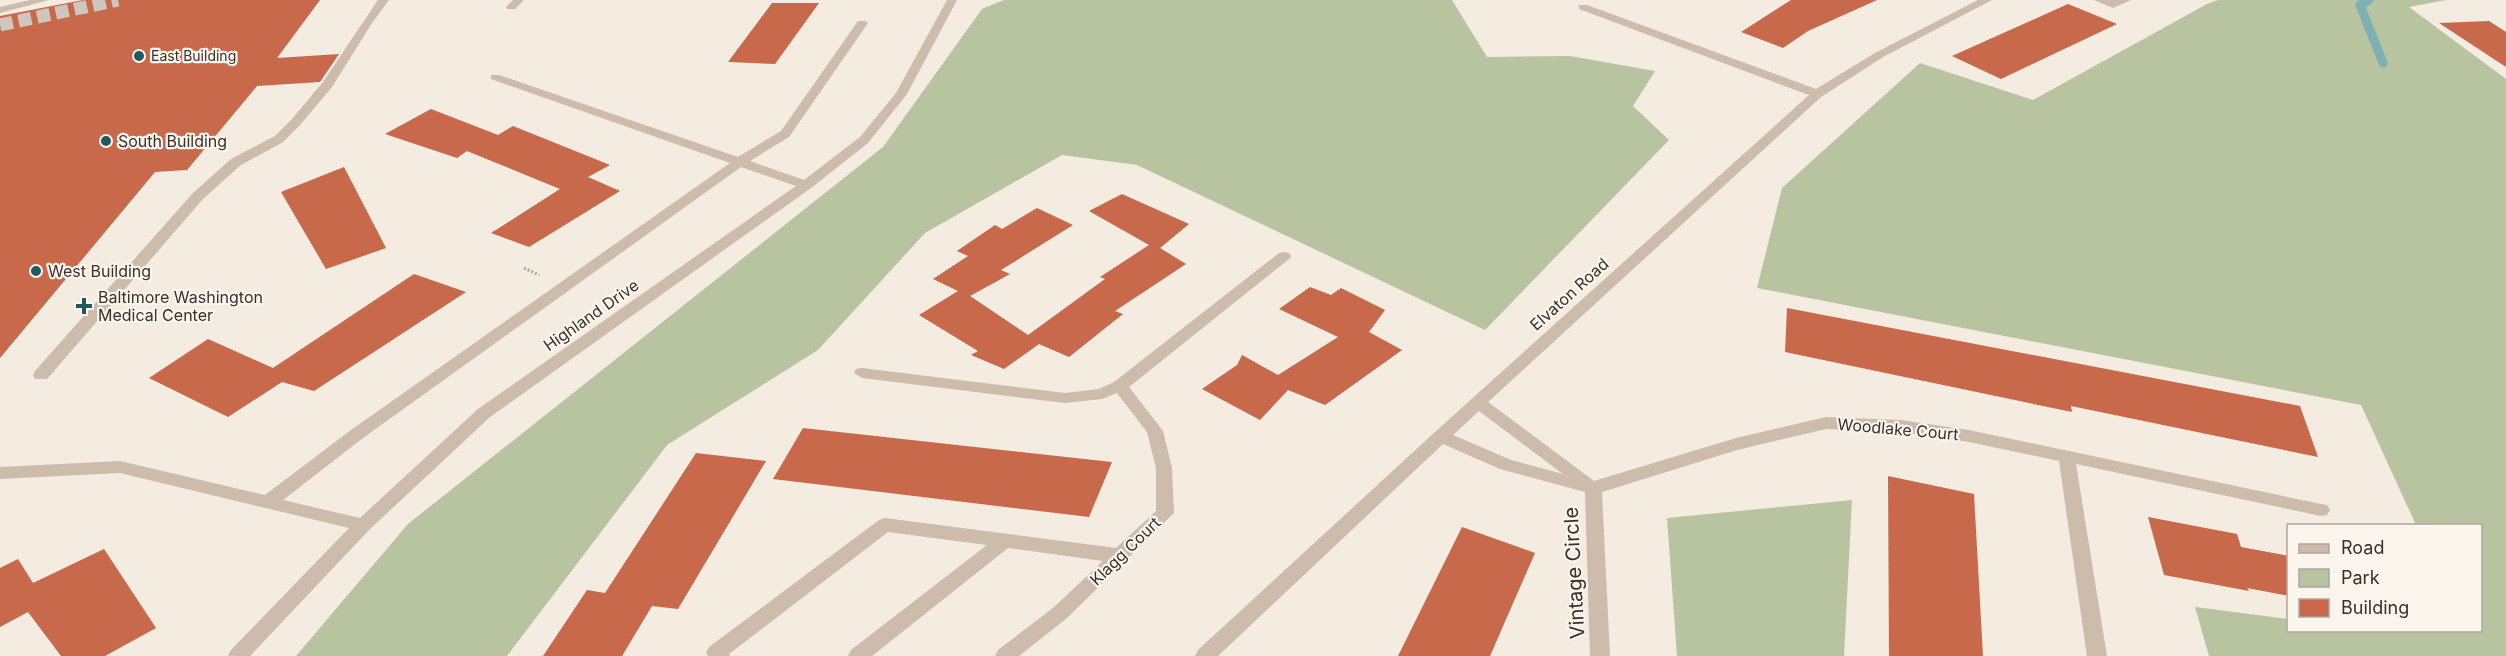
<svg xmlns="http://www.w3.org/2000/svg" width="2506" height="656" font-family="Inter,sans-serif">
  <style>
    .green { fill: #b8c4a0 }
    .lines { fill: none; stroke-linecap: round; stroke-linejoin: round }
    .stream { stroke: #7fb0b2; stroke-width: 9 }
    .building { fill: #c8694b }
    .minor-tunnel { stroke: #cfc6bd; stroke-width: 13; stroke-dasharray: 13 6; stroke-linecap: butt }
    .path { stroke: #b9a596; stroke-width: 3; stroke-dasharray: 2 2; stroke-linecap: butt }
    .minor { fill: #cdbbac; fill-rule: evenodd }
    .poi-dot { fill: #1f5a5e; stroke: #fbf5ee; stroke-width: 2 }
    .labels { text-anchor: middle; stroke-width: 4.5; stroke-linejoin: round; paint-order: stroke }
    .far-poi-label { font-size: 14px; fill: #3b302b; stroke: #fbf5ee; text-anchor: start }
    .poi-label { font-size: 16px; fill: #3b302b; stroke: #fbf5ee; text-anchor: start }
    .street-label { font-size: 16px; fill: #3b302b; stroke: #fbf5ee }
    .near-street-label { font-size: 20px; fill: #3b302b; stroke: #fbf5ee }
  </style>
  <rect width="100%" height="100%" fill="#f4ebe1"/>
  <g class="green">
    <path d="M 1004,0 L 1452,0 L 1487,57 L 1570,56 L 1655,71 L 1633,106 L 1669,140 L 1485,330 L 1137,165 L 1062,155 L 925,233 L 818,350 L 667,445 L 507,656 L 296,656 L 408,524 L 883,147 L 982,9 Z"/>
    <path d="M 2218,0 L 2446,0 L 2409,7 L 2506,79 L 2506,656 L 2209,656 L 2195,607 L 2288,619 L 2288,630 L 2480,630 L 2480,526 L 2416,525 L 2361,405 L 1757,288 L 1782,188 L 1920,63 L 2033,100 L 2207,4 Z"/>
    <path d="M 1852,500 L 1844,656 L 1677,656 L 1667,518 Z"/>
  </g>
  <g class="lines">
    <path class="stream" d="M 2369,0 L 2360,5 L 2383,63"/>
  </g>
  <g class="building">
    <path d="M 83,0 L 320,0 L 277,58 L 339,54 L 320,82 L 257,86 L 187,170 L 155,172 L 0,358 L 0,16 Z"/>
    <path d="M 1791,0 L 1877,0 L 1808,31 L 1783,48 L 1741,32 Z"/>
    <path d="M 772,3 L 819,3 L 775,64 L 728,62 Z"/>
    <path d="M 2068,4 L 2117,24 L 2001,79 L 1952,56 Z"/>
    <path d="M 2489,21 L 2506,32 L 2506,67 L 2439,23 Z"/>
    <path d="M 431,109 L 498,135 L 513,126 L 610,165 L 588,177 L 620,191 L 529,247 L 491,233 L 560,189 L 467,151 L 457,158 L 385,134 Z"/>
    <path d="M 344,167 L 386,248 L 326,269 L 281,192 Z"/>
    <path d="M 1122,194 L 1189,224 L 1160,248 L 1186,264 L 1115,311 L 1123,314 L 1069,357 L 1039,344 L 1004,369 L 971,355 L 978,351 L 919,315 L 958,291 L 933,279 L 968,256 L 957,251 L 995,225 L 1002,229 L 1037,208 L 1073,225 L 1001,270 L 1010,274 L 970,296 L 1028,335 L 1105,279 L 1100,277 L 1149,245 L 1089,211 Z"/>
    <path d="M 414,274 L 466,292 L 314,391 L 282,382 L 228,417 L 149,378 L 208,339 L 273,368 Z"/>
    <path d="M 1310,287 L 1331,295 L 1341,288 L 1385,310 L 1369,332 L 1402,350 L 1325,405 L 1288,390 L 1260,420 L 1202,389 L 1237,365 L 1242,355 L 1278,375 L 1338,337 L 1279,309 Z"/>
    <path d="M 1787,308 L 2300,406 L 2318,457 L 2071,406 L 2072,412 L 1785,352 Z"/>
    <path d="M 803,428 L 1112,462 L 1089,517 L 773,479 Z"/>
    <path d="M 696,453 L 766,461 L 678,609 L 652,606 L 622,656 L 543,656 L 587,590 L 605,593 Z"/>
    <path d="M 1888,476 L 1974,494 L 1983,656 L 1889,656 Z"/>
    <path d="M 2148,517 L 2237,534 L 2241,547 L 2289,556 L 2289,596 L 2247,588 L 2249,591 L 2164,575 Z"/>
    <path d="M 1462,527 L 1535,553 L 1490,656 L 1398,656 Z"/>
    <path d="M 104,549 L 156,628 L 105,656 L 61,656 L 28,612 L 0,627 L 0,568 L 18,559 L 33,583 Z"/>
  </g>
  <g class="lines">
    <path class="minor-tunnel" d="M 0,25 L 118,0"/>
    <path class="path" d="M 524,268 L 539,275"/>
    <g class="minor">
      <path d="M 30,0 L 49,0 L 0,13 L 0,7 Z"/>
      <path d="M 378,0 L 389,0 L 372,23 L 332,87 L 300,125 L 283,142 L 241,165 L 203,199 L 47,379 L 35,379 L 33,375 L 35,371 L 193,193 L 231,159 L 275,136 L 292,119 L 323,82 Z"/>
      <path d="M 513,0 L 524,0 L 515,9 L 507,9 L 506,7 Z"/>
      <path d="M 947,0 L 957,0 L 907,94 L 868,143 L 811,188 L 490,417 L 369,530 L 250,656 L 228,656 L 231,650 L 349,528 L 120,473 L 0,479 L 0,467 L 120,461 L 265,495 L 351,430 L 730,163 L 491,79 L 491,75 L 499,75 L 738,157 L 781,131 L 858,21 L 866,21 L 868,23 L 789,137 L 750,161 L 804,180 L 860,137 L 896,93 ZM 741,167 L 796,186 L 478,409 L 360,518 L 283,500 L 363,438 Z"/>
      <path d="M 1978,0 L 1992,0 L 1883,57 L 1821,97 L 1488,402 L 1594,481 L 1736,438 L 1826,417 L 1901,420 L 1969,430 L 2321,504 L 2327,505 L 2330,510 L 2327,515 L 2321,516 L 2076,464 L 2107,656 L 2087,656 L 2059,461 L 1969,442 L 1901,432 L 1826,429 L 1737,450 L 1602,492 L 1610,656 L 1590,656 L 1585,492 L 1500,469 L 1443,444 L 1218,656 L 1195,656 L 1198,650 L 1435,432 L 1809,95 L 1579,9 L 1579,5 L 1587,5 L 1816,89 L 1875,53 ZM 1479,411 L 1563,474 L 1511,460 L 1453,435 Z"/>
      <path d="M 2094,0 L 2131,0 L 2113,8 Z"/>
      <path d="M 1284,252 L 1289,253 L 1291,256 L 1289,259 L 1129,387 L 1163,431 L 1172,468 L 1174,513 L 1067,618 L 1019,656 L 995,656 L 998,650 L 1053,608 L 1103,561 L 1008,548 L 872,656 L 848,656 L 851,650 L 987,545 L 888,532 L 729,654 L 730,656 L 708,656 L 706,653 L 709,647 L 879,520 L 885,518 L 1116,548 L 1156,511 L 1156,468 L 1147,432 L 1117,393 L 1102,399 L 1065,403 L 862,378 L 854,373 L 856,369 L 862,368 L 1065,393 L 1099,389 L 1114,382 L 1279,253 Z"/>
    </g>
  </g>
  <g class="poi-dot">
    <circle cx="139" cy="56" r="6"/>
    <circle cx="106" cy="141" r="6"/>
    <circle cx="36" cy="271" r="6"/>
    <path d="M81 297h6v6h6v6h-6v6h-6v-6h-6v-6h6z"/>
  </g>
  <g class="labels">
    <g class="far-poi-label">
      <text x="151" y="61">East Building</text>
    </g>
    <g class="poi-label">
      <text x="118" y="147">South Building</text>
      <text x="48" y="277">West Building</text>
      <text x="98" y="303">Baltimore Washington<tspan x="98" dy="18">Medical Center</tspan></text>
    </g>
    <g class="street-label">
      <text transform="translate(1569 294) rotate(-42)" y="6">Elvaton Road</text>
      <text transform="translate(591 315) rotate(-35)" y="6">Highland Drive</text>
      <text transform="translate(1898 429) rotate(5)" y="6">Woodlake Court</text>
      <text transform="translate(1125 551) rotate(-44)" y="6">Klagg Court</text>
    </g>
    <g class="near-street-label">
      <text transform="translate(1574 573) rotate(-93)" y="7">Vintage Circle</text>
    </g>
  </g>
  <rect x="2287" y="524" width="195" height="108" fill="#fbf5ee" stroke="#aea6a0" stroke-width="1.5"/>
  <rect x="2299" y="544" width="30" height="9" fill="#cdbbac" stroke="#aea6a0" stroke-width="1.5"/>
  <text x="2341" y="554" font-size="18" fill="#3b302b">Road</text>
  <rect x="2299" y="569" width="30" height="18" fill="#b8c4a0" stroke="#aea6a0" stroke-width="1.5"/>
  <text x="2341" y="584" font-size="18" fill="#3b302b">Park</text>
  <rect x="2299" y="599" width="30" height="18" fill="#c8694b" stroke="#aea6a0" stroke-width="1.5"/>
  <text x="2341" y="614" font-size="18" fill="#3b302b">Building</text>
</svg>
